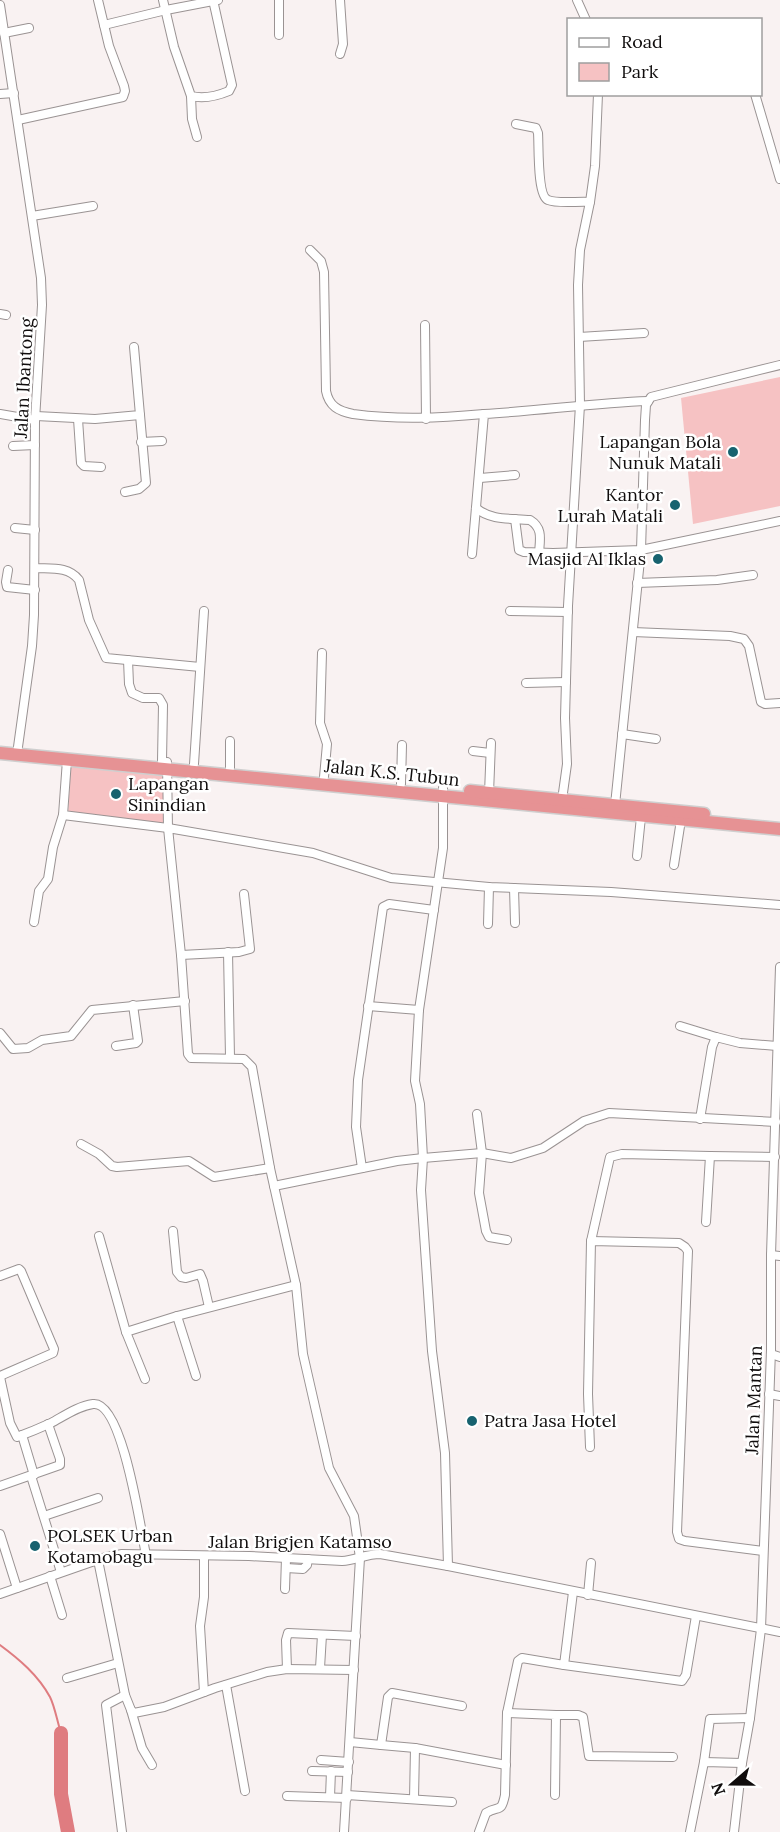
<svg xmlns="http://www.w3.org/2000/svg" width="780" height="1832" font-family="Lora,serif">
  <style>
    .green { fill: #f6c2c3 }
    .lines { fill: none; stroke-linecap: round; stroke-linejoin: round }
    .stream { stroke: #df7c80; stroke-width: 2 }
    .river { stroke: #df7c80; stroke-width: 14 }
    .minor-casing { stroke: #9a9393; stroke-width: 10 }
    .highway-casing { stroke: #cfcfcf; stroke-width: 15 }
    .minor { stroke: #fff; stroke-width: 8 }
    .highway { stroke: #e69294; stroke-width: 12 }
    .poi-dot { fill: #17626f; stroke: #fff; stroke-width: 2 }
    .labels { text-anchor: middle; stroke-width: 5; stroke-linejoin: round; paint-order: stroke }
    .street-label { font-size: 18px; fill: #100d0d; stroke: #fff }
    .poi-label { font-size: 18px; fill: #100d0d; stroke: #fff; text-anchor: end }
  </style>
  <rect width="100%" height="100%" fill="#f9f2f2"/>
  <g class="green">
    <path d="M 780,377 L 780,506 L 693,524 L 681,398 Z"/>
    <path d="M 71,764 L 164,773 L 163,823 L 68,814 Z"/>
  </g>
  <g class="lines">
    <path class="stream" d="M 0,1645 C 19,1659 38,1675 50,1697 C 55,1707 57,1721 61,1733"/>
    <path class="river" d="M 61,1733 L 61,1794 L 68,1832"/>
    <g class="minor-casing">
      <g id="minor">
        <path d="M 98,0 L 104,25 L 166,10 L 218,0"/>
        <path d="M 163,0 L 174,47 L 191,96 C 203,99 217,96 229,91 L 232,85 L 213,0"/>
        <path d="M 279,0 L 279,35"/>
        <path d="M 577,0 L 586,20"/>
        <path d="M 0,5 L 41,278 L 42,305 L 35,420 L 34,615 L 32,646 L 17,754"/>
        <path d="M 4,33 L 29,28"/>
        <path d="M 340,54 L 343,44 L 340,0"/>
        <path d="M 0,94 L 14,93"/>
        <path d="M 755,94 L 780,179"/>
        <path d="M 191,96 L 192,119 L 197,137"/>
        <path d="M 18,120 L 123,97 L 125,91 L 124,86 L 109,46 L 104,25"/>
        <path d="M 516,124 L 536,128 L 538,133 C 539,145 537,196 548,200 C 557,204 579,201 590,202"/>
        <path d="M 32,216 L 93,206"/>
        <path d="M 310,250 L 321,261 L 324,272 L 326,391 C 329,406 338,411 353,414 C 399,420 438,418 484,414"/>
        <path d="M 0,314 L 6,315"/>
        <path d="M 425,325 L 426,419"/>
        <path d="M 579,337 L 644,333"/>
        <path d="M 0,414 L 35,420"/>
        <path d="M 36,416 L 95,419 L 140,415 L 134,347"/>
        <path d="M 78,419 L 81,463 L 84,466 L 101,467"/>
        <path d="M 141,442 L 162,441"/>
        <path d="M 13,446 L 35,445"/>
        <path d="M 480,478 L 515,475"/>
        <path d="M 125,492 L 139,489 L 146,483 L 140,415"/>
        <path d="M 476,508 C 491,521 512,518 530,520 C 543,528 540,539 539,553"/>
        <path d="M 515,519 L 519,550 L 524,552 L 553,553 L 641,550 L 780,521"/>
        <path d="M 15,528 L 35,530"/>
        <path d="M 472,554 L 484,414 C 539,411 593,403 648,401"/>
        <path d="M 35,568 C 51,569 68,566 79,580 L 89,620 L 106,658 L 200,667"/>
        <path d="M 8,570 L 6,582 L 7,587 L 35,590"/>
        <path d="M 637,583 L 717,580 L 753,575"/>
        <path d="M 510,611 L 568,612"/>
        <path d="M 633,632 L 730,636 L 744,639 L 749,646 L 761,702 L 765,704 L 780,703"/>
        <path d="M 322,653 L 320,723 L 327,744 L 324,777"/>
        <path d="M 128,660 L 129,684 L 132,693 L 143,698 L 159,698 L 163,705 L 162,761"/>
        <path d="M 526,683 L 566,682"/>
        <path d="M 622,734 L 656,739"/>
        <path d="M 473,751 L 490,753"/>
        <path d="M 67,760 L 63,815 L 168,828 L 167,762"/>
        <path d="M 194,764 L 204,611"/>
        <path d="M 230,768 L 230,741"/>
        <path d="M 401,784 L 402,745"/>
        <path d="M 443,788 L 443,848 L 419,1010 L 415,1081 L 420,1104 L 423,1158 L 421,1190 L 432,1351 L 445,1453 L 448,1566"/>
        <path d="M 489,793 L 491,743"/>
        <path d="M 562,800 L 567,764 L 565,718 L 568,606 L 580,405 L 578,285 L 580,250 L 590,202 L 595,166 L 598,94"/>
        <path d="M 615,805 L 641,550 L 645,420 L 646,405 L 651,397 L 780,365"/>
        <path d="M 637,856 L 641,817"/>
        <path d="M 674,865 L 681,820"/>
        <path d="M 514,888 L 515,923"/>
        <path d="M 34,922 L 39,891 L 48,879 L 53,847 L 63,815"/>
        <path d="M 488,924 L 489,887"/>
        <path d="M 228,952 L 230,1057"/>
        <path d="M 181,955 L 239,952 L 250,949 L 244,894"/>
        <path d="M 368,1006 L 419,1010"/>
        <path d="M 680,1026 L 716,1037"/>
        <path d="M 0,1033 L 13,1049 L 28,1048 L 42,1040 L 71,1036 L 92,1010 L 185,1001"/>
        <path d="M 116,1046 L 136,1043 L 138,1041 L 133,1005"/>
        <path d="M 477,1114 L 482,1153 L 479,1193 L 486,1231 L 489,1237 L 507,1240"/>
        <path d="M 700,1119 L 712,1047 L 716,1037 L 740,1043 L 777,1046"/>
        <path d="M 81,1144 L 99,1154 L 112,1166 L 117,1167 L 189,1161 L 214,1177 L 270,1168"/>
        <path d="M 362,1168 L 356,1127 L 358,1080 L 383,907 L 389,904 L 434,910"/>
        <path d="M 274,1186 L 397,1161 L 423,1158 L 482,1153 L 511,1158 L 543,1148 L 584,1121 L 609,1113 L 776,1122"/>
        <path d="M 706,1222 L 710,1156 L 775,1157"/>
        <path d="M 173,1231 L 177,1272 L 181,1277 L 186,1278 L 200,1274 L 203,1281 L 209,1307"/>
        <path d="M 99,1236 L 126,1332 L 145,1379"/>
        <path d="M 591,1241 L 610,1157 L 622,1154 L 710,1156"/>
        <path d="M 771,1255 L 780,1256"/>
        <path d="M 0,1276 L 19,1269 L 21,1271 L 54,1349 L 53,1353 L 0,1376"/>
        <path d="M 177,1316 L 196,1376"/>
        <path d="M 126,1332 L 177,1316 L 296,1285"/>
        <path d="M 771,1354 L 780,1357"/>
        <path d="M 0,1377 L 10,1423 L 17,1437 C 28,1433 40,1428 51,1423 C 64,1416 78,1406 93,1404 C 123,1400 141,1532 146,1555"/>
        <path d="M 769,1394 L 780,1396"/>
        <path d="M 22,1435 L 34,1475"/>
        <path d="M 590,1447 L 588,1394 L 591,1241 L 679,1243 L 685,1247 L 688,1251 L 677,1532 L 679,1539 L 685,1541 L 763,1551"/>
        <path d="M 31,1476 L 61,1572"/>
        <path d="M 0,1486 L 60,1465 L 60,1459 L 48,1424"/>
        <path d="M 44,1516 L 98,1498"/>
        <path d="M 0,1534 L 17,1588"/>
        <path d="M 98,1560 L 125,1695 L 131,1710 L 134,1713 L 164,1707 L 215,1688 L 267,1672 L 287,1669 L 354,1670"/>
        <path d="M 286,1568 L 303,1569 L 307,1565 L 308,1559"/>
        <path d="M 50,1576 L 62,1615"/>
        <path d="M 285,1589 L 286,1558"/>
        <path d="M 0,1594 L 106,1557 L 122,1554 L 249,1556 L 342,1561 C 355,1560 367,1554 380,1554 L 448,1566 L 780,1632"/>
        <path d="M 588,1595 L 591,1563"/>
        <path d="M 564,1665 L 682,1681 L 686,1675 L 696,1616"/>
        <path d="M 320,1668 L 322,1635"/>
        <path d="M 287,1669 L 286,1640 L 288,1633 L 356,1636"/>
        <path d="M 67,1678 L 118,1663"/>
        <path d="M 226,1685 L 245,1791"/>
        <path d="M 204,1692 L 200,1626 L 204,1597 L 204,1556"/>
        <path d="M 131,1710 L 142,1748 L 152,1765"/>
        <path d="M 507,1713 L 556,1715 L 555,1795"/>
        <path d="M 556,1715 L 578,1715 L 583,1717 L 589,1756 L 673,1757"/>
        <path d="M 350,1742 L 381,1745 L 388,1697 L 392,1693 L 462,1706"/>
        <path d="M 381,1745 L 415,1748 L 506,1765"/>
        <path d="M 321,1760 L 349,1762"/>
        <path d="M 704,1762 L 710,1719 L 750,1718"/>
        <path d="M 312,1771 L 348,1772"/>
        <path d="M 347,1795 L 452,1802"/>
        <path d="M 287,1796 L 347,1798"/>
        <path d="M 330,1797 L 331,1771"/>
        <path d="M 414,1799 L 415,1748"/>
        <path d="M 122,1832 L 106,1705 L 125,1695"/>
        <path d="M 344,1832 L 360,1558 L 354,1516 L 329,1468 L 303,1354 L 296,1285 L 270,1168 L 252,1067 L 244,1059 L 191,1058 L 188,1054 L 181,955 L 168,828 L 313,853 L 391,878 L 489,887 L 611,892 L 780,905"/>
        <path d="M 479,1832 L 486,1813 C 499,1805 501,1814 505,1795 L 507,1713 L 518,1661 L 522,1658 L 564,1665 L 573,1592"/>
        <path d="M 690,1832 L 704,1762 L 742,1763"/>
        <path d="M 734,1832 L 742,1763 L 750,1718 L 761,1629 L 771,1350 L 771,1255 L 780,967"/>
      </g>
    </g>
    <g class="highway-casing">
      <g id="highway">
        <path d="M 0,753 L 780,829"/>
        <path d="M 470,791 L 704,814"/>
      </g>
    </g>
    <use href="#minor" class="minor"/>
    <use href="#highway" class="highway"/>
  </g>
  <g class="poi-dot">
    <circle cx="733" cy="452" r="6"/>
    <circle cx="675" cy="505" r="6"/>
    <circle cx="658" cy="559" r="6"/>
    <circle cx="116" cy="794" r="6"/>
    <circle cx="472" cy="1421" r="6"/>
    <circle cx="35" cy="1546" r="6"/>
  </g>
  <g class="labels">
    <g class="street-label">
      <text transform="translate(24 378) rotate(-87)" y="6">Jalan Ibantong</text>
      <text transform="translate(392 773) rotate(6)" y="6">Jalan K.S. Tubun</text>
      <text transform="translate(754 1400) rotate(-88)" y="6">Jalan Mantan</text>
      <text x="300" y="1548">Jalan Brigjen Katamso</text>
    </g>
    <g class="poi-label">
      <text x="721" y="448">Lapangan Bola<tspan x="721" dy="21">Nunuk Matali</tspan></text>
      <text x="663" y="501">Kantor<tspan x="663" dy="21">Lurah Matali</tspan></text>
      <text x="646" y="565">Masjid Al Iklas</text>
      <text x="128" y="790" text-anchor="start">Lapangan<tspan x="128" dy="21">Sinindian</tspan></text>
      <text x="484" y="1427" text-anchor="start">Patra Jasa Hotel</text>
      <text x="47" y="1542" text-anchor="start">POLSEK Urban<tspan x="47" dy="21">Kotamobagu</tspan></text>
    </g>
  </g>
  <rect x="567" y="18" width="195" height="78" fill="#ffffff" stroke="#9f9e9e" stroke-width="1.5"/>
  <rect x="579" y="38" width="30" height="9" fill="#ffffff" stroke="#9f9e9e" stroke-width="1.5"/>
  <text x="621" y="48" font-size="18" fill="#100d0d">Road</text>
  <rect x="579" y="63" width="30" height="18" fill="#f6c2c3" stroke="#9f9e9e" stroke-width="1.5"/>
  <text x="621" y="78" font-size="18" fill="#100d0d">Park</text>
  <g transform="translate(732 1784) rotate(250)" stroke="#ffffff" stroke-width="4.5" paint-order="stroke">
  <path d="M0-4.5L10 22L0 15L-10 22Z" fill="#100d0d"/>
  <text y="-9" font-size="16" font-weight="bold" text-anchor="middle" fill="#100d0d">N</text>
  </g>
</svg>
